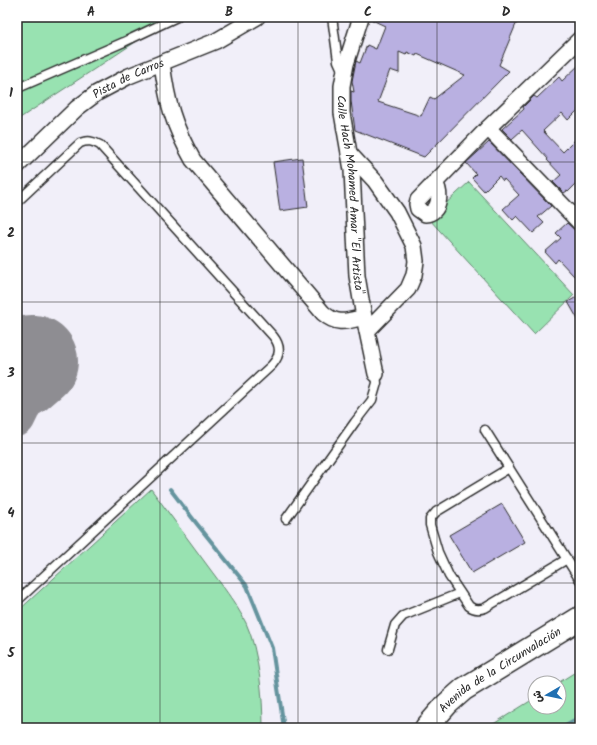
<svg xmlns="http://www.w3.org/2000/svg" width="597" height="745" font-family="Kalam,'Playpen Sans Arabic',sans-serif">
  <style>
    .green { fill: #98e2b1; stroke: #62866e }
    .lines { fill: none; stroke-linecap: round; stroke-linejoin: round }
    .stream { stroke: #65949e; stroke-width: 4 }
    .taxiway { stroke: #8e8d92; stroke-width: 37 }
    .runway { stroke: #8e8d92; stroke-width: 92 }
    .building { fill: #b9b0e1; stroke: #2b2b2b; fill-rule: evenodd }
    .lane-casing { stroke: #2b2b2b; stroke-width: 11 }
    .street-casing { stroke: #2b2b2b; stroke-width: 18 }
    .secondary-casing { stroke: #2b2b2b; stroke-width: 25 }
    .lane { stroke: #fff; stroke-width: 8 }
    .street { stroke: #fff; stroke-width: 15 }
    .secondary { stroke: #fff; stroke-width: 22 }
    .grid { fill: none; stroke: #2b2b2b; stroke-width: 1; stroke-opacity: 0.55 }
    .labels { text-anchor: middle; stroke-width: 3; stroke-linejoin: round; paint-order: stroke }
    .street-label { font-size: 12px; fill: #2b2b2b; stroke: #fff }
    .neatline { fill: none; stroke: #2b2b2b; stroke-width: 1.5 }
    .grid-label { font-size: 13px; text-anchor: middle; font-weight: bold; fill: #2b2b2b }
  </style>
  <rect width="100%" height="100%" fill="#f1eff9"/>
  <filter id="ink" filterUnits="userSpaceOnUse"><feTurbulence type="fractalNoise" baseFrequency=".025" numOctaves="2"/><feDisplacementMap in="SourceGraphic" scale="8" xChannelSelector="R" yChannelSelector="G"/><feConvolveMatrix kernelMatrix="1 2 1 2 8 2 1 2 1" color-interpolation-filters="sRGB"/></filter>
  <g filter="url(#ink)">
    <g class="green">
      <path d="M 17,17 L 167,17 L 140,39 L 17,120 Z"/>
      <path d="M 469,182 L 574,295 L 534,334 L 429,219 Z"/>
      <path d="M 151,489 C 170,514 188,540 207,565 C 221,584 236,603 246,623 C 259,651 263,698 263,728 L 17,728 L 17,612 Z"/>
      <path d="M 580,669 L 580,728 L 487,728 L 535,698 L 535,707 L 559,707 L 558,683 Z"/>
    </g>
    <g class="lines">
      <g class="stream">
        <path d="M 170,489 L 197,524 L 247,586 L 272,648 L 284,728"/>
        <path d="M 398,728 L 405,725"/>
        <path d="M 560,728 L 580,717"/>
      </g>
      <path class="taxiway" d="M 17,367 C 29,385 27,400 17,418"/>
      <path class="runway" d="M 17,374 L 32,361"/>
    </g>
    <g class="building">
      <path d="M 370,17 L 519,17 L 499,65 L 509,71 L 424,157 L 355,130 L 351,101 L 351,91 L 354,92 L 352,81 L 356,61 L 360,63 L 367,45 L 376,49 L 385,26 L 370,19 ZM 399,52 L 406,55 L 407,52 L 416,56 L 417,54 L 465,75 L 434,99 L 430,97 L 421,116 L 378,102 L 390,70 L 399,73 Z"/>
      <path d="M 580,64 L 580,108 L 568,120 L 562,113 L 543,131 L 563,152 L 580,135 L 580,180 L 568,192 L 567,191 L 564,193 L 553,182 L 561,175 L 547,160 L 548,159 L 522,130 L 512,139 L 502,129 L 524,109 L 523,107 L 534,96 L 537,98 L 559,77 L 562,81 Z"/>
      <path d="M 489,142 L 551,206 L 538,217 L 544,223 L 533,233 L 517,216 L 513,220 L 503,209 L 519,195 L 504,179 L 503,181 L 499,176 L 484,191 L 472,178 L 476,174 L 466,163 Z"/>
      <path d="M 302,158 L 308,207 L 280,211 L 273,162 Z"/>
      <path d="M 567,223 L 580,235 L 580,271 L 574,276 L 558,259 L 555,263 L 545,252 L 561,238 L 556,233 Z"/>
      <path d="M 580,295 L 580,323 L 568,302 Z"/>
      <path d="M 502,504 L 525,542 L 472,573 L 449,535 Z"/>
    </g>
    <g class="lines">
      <g class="lane-casing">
        <g id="lane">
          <path d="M 332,17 L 338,61 L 343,72"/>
          <path d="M 18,88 L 124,42 L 177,17"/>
          <path d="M 17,202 L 80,143 C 88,140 93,141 100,145 L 273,336 C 281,346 281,355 272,365 L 17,601"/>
          <path d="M 485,430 L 580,580"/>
          <path d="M 509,468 L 436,512 L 430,519 L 430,525 L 438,552 L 449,576 L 469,606 C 474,610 479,610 485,608 L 567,559"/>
          <path d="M 286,519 L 355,422 L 372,400 L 377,383 L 376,374"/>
          <path d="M 388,649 L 395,625 L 403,616 L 460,593"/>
        </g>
      </g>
      <g class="street-casing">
        <g id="street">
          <path id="s1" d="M 361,17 L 346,64 L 342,86 L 342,113 L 352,170 L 357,276 L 364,317 L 376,374"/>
          <path d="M 162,63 C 167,102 173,125 193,160 L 323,313 C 338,326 347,321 364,317"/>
          <path d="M 488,128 L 580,223"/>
          <path d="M 349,153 L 375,181 L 397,212 L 414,246 L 416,261 L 414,275 L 408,289 L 367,331"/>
          <path id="s2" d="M 17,166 L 77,108 L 97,93 L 129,76 L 216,41 L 257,17"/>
          <path d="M 435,182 C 441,193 441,213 425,214 L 418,209 L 417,204 L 418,200 L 488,128 L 580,39"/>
        </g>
      </g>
      <g class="secondary-casing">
        <g id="secondary">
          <path id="s3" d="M 426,728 L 447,704 L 464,689 L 580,618"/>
        </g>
      </g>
      <use href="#lane" class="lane"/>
      <use href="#street" class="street"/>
      <use href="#secondary" class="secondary"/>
    </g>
  </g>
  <path class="grid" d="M 160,17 L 160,728M 298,17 L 298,728M 437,17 L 437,728M 17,162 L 580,162M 17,302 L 580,302M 17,443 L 580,443M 17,583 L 580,583"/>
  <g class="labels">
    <g class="street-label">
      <text dy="4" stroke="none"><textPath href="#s2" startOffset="143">Pista de Carros</textPath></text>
      <text dy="4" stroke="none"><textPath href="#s1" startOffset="181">Calle Hach Mohamed Amar "El Artista"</textPath></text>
      <text dy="4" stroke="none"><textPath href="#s3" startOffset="95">Avenida de la Circunvalación</textPath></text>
    </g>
  </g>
  <rect width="597" height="745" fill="none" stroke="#fff" stroke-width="44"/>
  <g transform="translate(547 695) rotate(261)"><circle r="19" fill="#ffffff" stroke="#aaaaaa"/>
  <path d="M0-3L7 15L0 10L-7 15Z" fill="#1f6fb2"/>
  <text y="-6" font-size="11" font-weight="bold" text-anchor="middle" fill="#2b2b2b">ش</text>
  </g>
  <rect x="22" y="22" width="553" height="701" class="neatline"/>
  <g class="grid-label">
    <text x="91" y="16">A</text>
    <text x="229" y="16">B</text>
    <text x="368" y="16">C</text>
    <text x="506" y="16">D</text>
    <text x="11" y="97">1</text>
    <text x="11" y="237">2</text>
    <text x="11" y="377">3</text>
    <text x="11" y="517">4</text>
    <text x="11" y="657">5</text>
  </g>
</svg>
